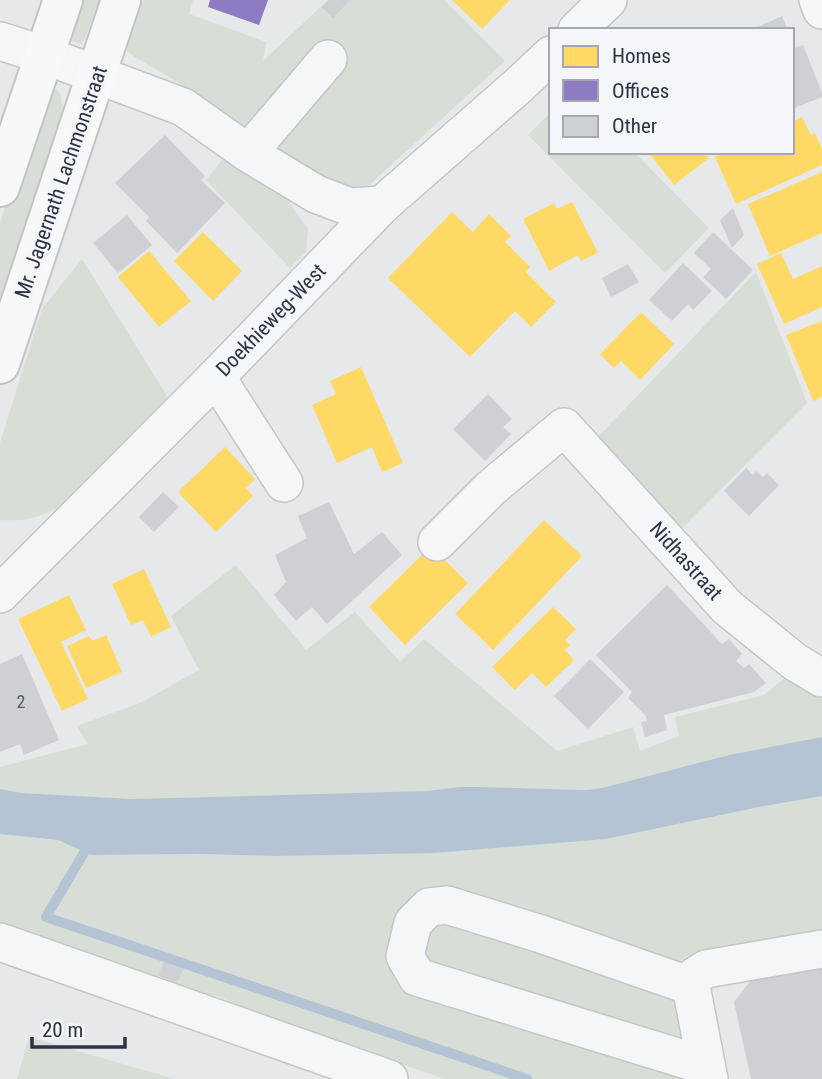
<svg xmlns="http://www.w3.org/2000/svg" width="822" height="1079" font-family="'Roboto Condensed',sans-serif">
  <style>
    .green { fill: #d6ded6 }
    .water { fill: #b4c4d5 }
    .homes { fill: #ffd966 }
    .offices { fill: #8e7cc3 }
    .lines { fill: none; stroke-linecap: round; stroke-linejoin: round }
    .stream { stroke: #b4c4d5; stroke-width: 10 }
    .building { fill: #ced0d3 }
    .minor-casing { stroke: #c4c6c8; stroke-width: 40 }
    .major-casing { stroke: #c2c5c8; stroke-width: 42 }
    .minor { stroke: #f5f6f7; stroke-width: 37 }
    .major { stroke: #f8f8f8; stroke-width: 38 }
    .labels { text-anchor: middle; stroke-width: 7; stroke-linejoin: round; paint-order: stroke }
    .number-label { font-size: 18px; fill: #545c69 }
    .street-label { font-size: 21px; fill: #2b3445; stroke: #f4f6f9 }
  </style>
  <rect width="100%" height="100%" fill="#e6e8ea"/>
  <g class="green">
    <path d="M 76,0 L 99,0 L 86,36 L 81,44 L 68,40 Z"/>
    <path d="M 143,0 L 193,0 L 189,14 L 266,42 L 263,61 L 328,0 L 444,0 L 505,61 L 367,187 L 342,188 L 316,177 L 179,83 L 135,57 L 126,50 Z"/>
    <path d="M 52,89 L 57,90 L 61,95 L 63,114 L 0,301 L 0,223 L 34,116 Z"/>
    <path d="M 551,112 L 551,152 L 634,152 L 709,228 L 665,273 L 528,135 Z"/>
    <path d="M 223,159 L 288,201 L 308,229 L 306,252 L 290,268 L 206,180 Z"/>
    <path d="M 82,259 L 172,404 L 58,507 C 35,519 26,521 0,520 L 0,443 L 42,309 Z"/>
    <path d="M 756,272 L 807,403 L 674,536 L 595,440 Z"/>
    <path d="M 236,565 L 306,650 L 355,612 L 400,662 L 424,639 L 557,751 L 633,727 L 640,751 L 679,736 L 675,717 L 764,695 L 786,677 L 822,692 L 822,737 L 729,755 L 602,788 L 586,790 L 479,787 L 459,787 L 426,791 L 133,799 L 22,793 L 0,789 L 0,767 L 88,744 L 77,726 L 142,702 L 199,670 L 171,616 Z"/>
    <path d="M 822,796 L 822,934 L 688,956 L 675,965 L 693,1079 L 446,1079 L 281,1024 L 218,996 L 182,990 L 32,933 L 0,926 L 0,834 L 58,840 L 91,855 L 200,854 L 276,856 L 342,854 L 606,839 L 759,807 Z"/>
    <path d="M 29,1037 L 175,1079 L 17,1079 Z"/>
  </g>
  <path class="water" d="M 822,737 L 822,796 L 759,807 L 606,839 L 433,853 L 276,856 L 200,854 L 91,855 L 58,840 L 0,834 L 0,789 L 22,793 L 133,799 L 426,791 L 459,787 L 479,787 L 586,790 L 602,788 L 729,755 Z"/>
  <g class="homes">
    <path d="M 452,0 L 510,0 L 482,29 Z"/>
    <path d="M 802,117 L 811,135 L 815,133 L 822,149 L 822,165 L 736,204 L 715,157 L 724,152 L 792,152 L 792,122 Z"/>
    <path d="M 648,152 L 705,152 L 709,158 L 674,185 Z"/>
    <path d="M 822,172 L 822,233 L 770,256 L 748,204 Z"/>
    <path d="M 572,202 L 598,253 L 581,261 L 578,255 L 549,271 L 523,219 L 554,203 L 557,209 Z"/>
    <path d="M 452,212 L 473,232 L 489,214 L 511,236 L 505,242 L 530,267 L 526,272 L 556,302 L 531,327 L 515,311 L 470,357 L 388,278 Z"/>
    <path d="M 203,232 L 242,271 L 213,301 L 174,261 Z"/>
    <path d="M 149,251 L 191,301 L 159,327 L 118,277 Z"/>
    <path d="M 781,253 L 793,279 L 822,266 L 822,307 L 784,324 L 757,264 Z"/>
    <path d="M 641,312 L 674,344 L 640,380 L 621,361 L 614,368 L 600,354 Z"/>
    <path d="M 822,321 L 822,397 L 813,401 L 786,335 Z"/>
    <path d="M 361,367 L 403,463 L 382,472 L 372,447 L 337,463 L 312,405 L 336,394 L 330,381 Z"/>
    <path d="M 225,447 L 255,479 L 246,488 L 253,496 L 216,532 L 178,492 Z"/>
    <path d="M 544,520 L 582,556 L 493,650 L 455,614 Z"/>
    <path d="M 431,546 L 468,583 L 405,645 L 369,607 Z"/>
    <path d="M 144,569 L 171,627 L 151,637 L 143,620 L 131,625 L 112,584 Z"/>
    <path d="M 69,595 L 86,630 L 61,642 L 88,699 L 62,711 L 18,619 Z"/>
    <path d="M 553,607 L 576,629 L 565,640 L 570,645 L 565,650 L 574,660 L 546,687 L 532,673 L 515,690 L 492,667 Z"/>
    <path d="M 106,635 L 122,672 L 86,688 L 67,646 L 89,636 L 92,641 Z"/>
  </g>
  <path class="offices" d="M 210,0 L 268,0 L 259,25 L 208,7 Z"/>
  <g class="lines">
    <path class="stream" d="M 91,841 L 46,917 L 527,1079"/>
  </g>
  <g class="building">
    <path d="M 329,0 L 350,0 L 333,18 L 322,7 Z"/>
    <path d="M 782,16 L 788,30 L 751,30 Z"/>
    <path d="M 792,43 L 794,48 L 803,45 L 822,93 L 822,97 L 792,109 Z"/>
    <path d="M 165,135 L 205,176 L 201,180 L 225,203 L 177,253 L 146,221 L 149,217 L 115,183 Z"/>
    <path d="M 733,208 L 744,235 L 732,248 L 720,220 Z"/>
    <path d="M 127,215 L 152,245 L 118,273 L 93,243 Z"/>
    <path d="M 713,232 L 753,270 L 726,299 L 703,277 L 711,269 L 694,253 Z"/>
    <path d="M 683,263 L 712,291 L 693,310 L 688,304 L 672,321 L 649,300 Z"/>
    <path d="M 628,264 L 639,282 L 611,297 L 602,278 Z"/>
    <path d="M 488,394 L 512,419 L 503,427 L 511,434 L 485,461 L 453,429 Z"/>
    <path d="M 746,468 L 753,475 L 756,471 L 763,477 L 767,473 L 779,485 L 749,516 L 724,491 Z"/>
    <path d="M 163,492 L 179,507 L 154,532 L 139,517 Z"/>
    <path d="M 329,502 L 354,554 L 382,532 L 402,555 L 327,624 L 312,607 L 296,621 L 274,595 L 286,582 L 275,555 L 307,538 L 298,516 Z"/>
    <path d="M 667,585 L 722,644 L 729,639 L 742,654 L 736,661 L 744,668 L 749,664 L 766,683 L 754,692 L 664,715 L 667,730 L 645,737 L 641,722 L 647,721 L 646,716 L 628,698 L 632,692 L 596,655 Z"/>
    <path d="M 22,654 L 59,740 L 24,755 L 20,744 L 0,752 L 0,664 Z"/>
    <path d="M 590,659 L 624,692 L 588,729 L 554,696 Z"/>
    <path d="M 822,959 L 822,1079 L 751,1079 L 734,1002 L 759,970 Z"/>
    <path d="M 164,962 L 183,969 L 177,983 L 158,975 Z"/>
  </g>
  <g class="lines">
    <g class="minor-casing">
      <g id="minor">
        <path d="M 818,0 L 822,10"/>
        <path d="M 577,30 L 608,0"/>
        <path d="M 0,41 L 44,55 L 183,107 L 248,153 L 316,194 L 350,207 L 382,205"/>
        <path d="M 248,153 L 328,59"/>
        <path d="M 216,377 L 284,483"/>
        <path d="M 437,542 L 491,488 L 564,427 L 727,607 L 795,662 L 822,678"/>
        <path d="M 0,594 L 216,377 L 382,205 L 518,86 L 551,55"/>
        <path d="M 0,942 L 389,1079"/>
        <path d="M 691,986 L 541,934 L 447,905 L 429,907 L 413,923 L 405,956 L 417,977 L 706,1066"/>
        <path d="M 709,1079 L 691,986 L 695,976 L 706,969 L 822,949"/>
      </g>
    </g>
    <g class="major-casing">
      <g id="major">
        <path d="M 0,187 L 63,0"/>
        <path d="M 0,364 L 121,0"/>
      </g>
    </g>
    <use href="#minor" class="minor"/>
    <use href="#major" class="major"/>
  </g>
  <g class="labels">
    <g class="number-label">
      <text x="21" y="708">2</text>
    </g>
    <g class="street-label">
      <text transform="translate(61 182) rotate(-71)" y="7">Mr. Jagernath Lachmonstraat</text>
      <text transform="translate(271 320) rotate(-46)" y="7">Doekhieweg-West</text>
      <text transform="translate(686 561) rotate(48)" y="7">Nidhastraat</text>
    </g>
  </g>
  <rect x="549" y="28" width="245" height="126" fill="#f4f6f9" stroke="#a4a8b1" stroke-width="2"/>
  <rect x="563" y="46" width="35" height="21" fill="#ffd966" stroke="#a4a8b1" stroke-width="2"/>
  <text x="612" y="63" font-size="21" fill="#2b3445">Homes</text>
  <rect x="563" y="80" width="35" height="21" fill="#8e7cc3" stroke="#a4a8b1" stroke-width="2"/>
  <text x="612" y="98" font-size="21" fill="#2b3445">Offices</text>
  <rect x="563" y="116" width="35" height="21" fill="#ced0d3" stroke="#a4a8b1" stroke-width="2"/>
  <text x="612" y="133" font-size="21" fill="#2b3445">Other</text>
  <path d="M32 1037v10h93v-10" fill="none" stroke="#2b3445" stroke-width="3.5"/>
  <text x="42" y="1037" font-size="21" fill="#2b3445" stroke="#f4f6f9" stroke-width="5" paint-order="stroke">20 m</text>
</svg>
